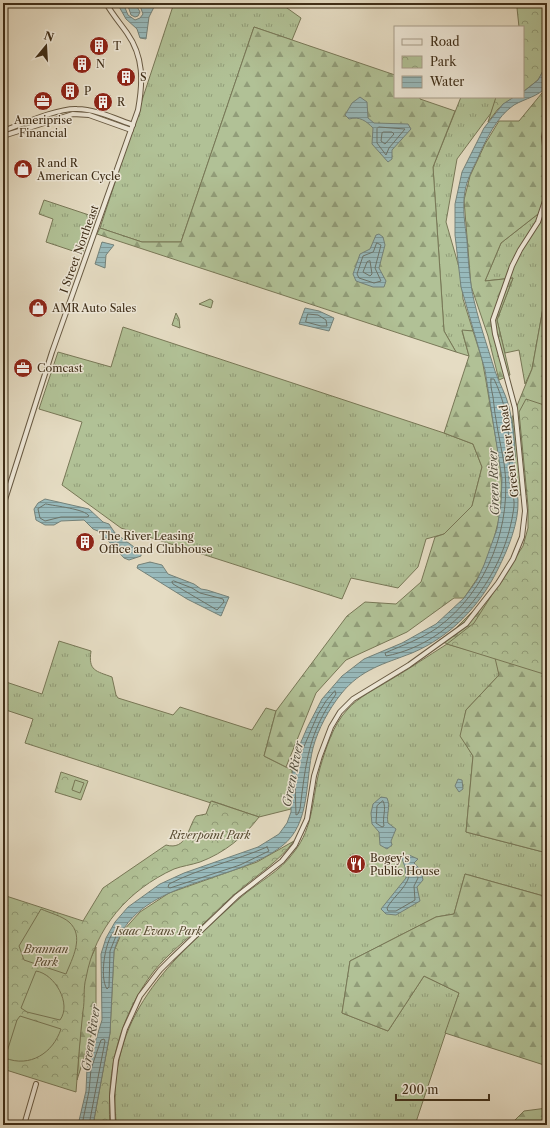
<svg xmlns="http://www.w3.org/2000/svg" width="550" height="1128" font-family="'Libre Caslon Text',serif">
  <style>
    .grass { fill: url(#grass-tufts); stroke: #787857 }
    .forest { fill: url(#forest-firs); stroke: #787857 }
    .park { fill: url(#park-crowns); stroke: #787857 }
    .pitch { fill: #b1c196; stroke: #787857 }
    .water { fill: url(#water-rules); stroke: #74827a }
    .lines { fill: none; stroke-linecap: round; stroke-linejoin: round }
    .shore { stroke: #6c746a; stroke-width: 1 }
    .tertiary-casing { stroke: #685a43; stroke-width: 6 }
    .tertiary { stroke: #eee8d8; stroke-width: 4 }
    .labels { text-anchor: middle; stroke-width: 3; stroke-linejoin: round; paint-order: stroke }
    .poi-label { font-size: 11px; fill: #3f2e18; stroke: #eee8d8; text-anchor: start }
    .street-label { font-size: 11px; fill: #3f2e18; stroke: #eee8d8 }
    .park-label { font-size: 11px; font-style: italic; fill: #564b31; stroke: #eee8d8 }
    .water-label { font-size: 12px; font-style: italic; fill: #555141; stroke: #eee8d8 }
  </style>
  <defs>
    <pattern id="grass-tufts" width="24" height="20" patternUnits="userSpaceOnUse"><rect width="24" height="20" fill="#b1c196"/><path d="M3 7l-1-3M5 7V3M7 7l1-3M15 17l-1-3M17 17v-4M19 17l1-3" fill="none" stroke="#919d79"/></pattern>
    <pattern id="forest-firs" width="22" height="20" patternUnits="userSpaceOnUse"><rect width="22" height="20" fill="#b1c196"/><path d="M5 1l3.5 6h-7zM16 11l3.5 6h-7z" fill="#919d79"/></pattern>
    <pattern id="park-crowns" width="20" height="18" patternUnits="userSpaceOnUse"><rect width="20" height="18" fill="#b1c196"/><path d="M2 6a3 3 0 1 1 6 0M12 15a3 3 0 1 1 6 0" fill="none" stroke="#919d79"/></pattern>
    <pattern id="water-rules" width="6" height="5" patternUnits="userSpaceOnUse"><rect width="6" height="5" fill="#98babc"/><path d="M0 2.5h6" fill="none" stroke="#7d9898"/></pattern>
  </defs>
  <rect width="100%" height="100%" fill="#e5dcc3"/>
  <filter id="stains"><feTurbulence type="fractalNoise" baseFrequency=".005" numOctaves="4"/><feColorMatrix values="0 0 0 0 .2 0 0 0 0 .09 0 0 0 0 .02 0 0 0 .5 -.17"/></filter>
  <radialGradient id="worn" r=".72"><stop offset=".6" stop-color="#630" stop-opacity="0"/><stop offset="1" stop-color="#630" stop-opacity=".3"/></radialGradient>
  <g class="grass">
    <path d="M 174,3 L 280,3 L 301,18 L 292,40 L 254,27 L 181,242 L 142,242 L 100,228 Z"/>
    <path d="M 461,97 L 497,97 L 491,113 L 457,159 L 446,222 L 461,274 L 463,299 L 473,331 L 462,331 L 469,356 L 456,352 L 444,331 L 433,167 Z"/>
    <path d="M 44,200 L 95,217 L 82,254 L 46,242 L 53,219 L 39,214 Z"/>
    <path d="M 547,207 L 547,286 L 532,369 L 525,384 L 519,350 L 505,353 L 497,320 L 513,278 L 485,281 L 501,243 Z"/>
    <path d="M 123,327 L 444,433 L 473,444 L 482,467 L 472,506 L 444,534 L 426,539 L 418,567 L 398,588 L 351,578 L 342,599 L 121,528 L 62,485 L 82,422 L 39,409 L 58,352 L 111,367 Z"/>
    <path d="M 59,641 L 91,651 C 88,671 96,671 112,677 L 116,695 L 118,698 L 173,715 L 180,707 L 252,730 L 266,708 L 276,711 L 264,756 L 292,770 L 291,809 L 259,817 L 212,801 L 211,803 L 25,743 L 33,719 L 3,709 L 3,681 L 42,694 Z"/>
    <path d="M 447,644 L 496,658 L 499,675 L 466,710 L 461,736 L 473,756 L 466,832 L 547,853 L 547,897 L 465,874 L 454,914 L 436,917 L 350,961 L 342,1013 L 388,1031 L 424,976 L 459,993 L 415,1125 L 126,1125 L 116,1121 C 106,1016 169,962 240,898 C 258,882 280,872 294,852 C 314,827 312,797 320,768 C 326,748 333,725 347,710 C 358,697 376,689 390,680 C 409,669 428,656 447,644 Z"/>
  </g>
  <g class="forest">
    <path d="M 254,27 L 395,75 L 395,97 L 420,97 L 420,99 L 455,111 L 433,167 L 444,331 L 456,352 L 97,234 L 100,228 L 142,242 L 181,242 Z"/>
    <path d="M 542,93 L 547,105 L 547,207 L 501,243 L 485,281 L 513,278 L 497,320 L 510,375 L 499,380 L 488,336 L 471,286 L 464,200 L 470,176 L 485,144 L 499,121 L 519,121 Z"/>
    <path d="M 547,286 L 547,480 L 536,494 L 518,495 L 513,476 L 515,456 L 512,418 L 532,369 Z"/>
    <path d="M 462,330 L 473,331 L 482,359 L 486,381 L 500,463 L 502,490 L 500,515 L 492,546 L 481,573 L 464,598 L 454,598 L 407,632 L 346,660 L 316,693 L 286,767 L 264,756 L 276,711 L 347,616 L 365,602 L 396,604 L 421,582 L 435,537 L 444,534 L 472,506 L 482,467 L 473,444 L 444,433 L 469,356 Z"/>
    <path d="M 513,559 L 547,565 L 547,853 L 466,832 L 473,756 L 460,736 L 466,710 L 499,675 L 495,658 L 442,642 L 489,595 Z"/>
    <path d="M 465,874 L 547,897 L 547,1066 L 445,1033 L 459,993 L 424,976 L 388,1031 L 342,1013 L 350,961 L 436,917 L 454,914 Z"/>
    <path d="M 96,947 L 96,1020 L 77,1080 L 85,970 Z"/>
    <path d="M 547,1108 L 547,1125 L 510,1125 L 524,1111 Z"/>
  </g>
  <g class="park">
    <path d="M 502,3 L 547,3 L 547,64 L 538,80 L 523,92 L 523,27 L 519,27 L 517,8 L 515,6 L 502,7 Z"/>
    <path d="M 496,97 L 514,97 L 498,109 L 488,122 Z"/>
    <path d="M 210,299 L 213,301 L 211,308 L 199,304 Z"/>
    <path d="M 176,313 L 179,319 L 180,328 L 172,325 Z"/>
    <path d="M 526,399 L 547,406 L 547,675 L 447,644 L 474,623 L 523,546 L 528,528 L 528,506 L 519,412 Z"/>
    <path d="M 61,772 L 88,781 L 81,800 L 55,792 Z"/>
    <path d="M 211,801 L 259,817 C 244,837 224,853 200,862 C 191,865 182,866 174,869 C 128,890 95,928 86,978 C 83,988 85,1000 83,1011 C 80,1038 78,1065 76,1092 L 3,1069 L 3,995 L 7,982 L 3,980 L 3,895 L 83,921 L 103,888 L 166,845 C 187,851 188,827 196,816 L 206,814 Z"/>
    <path d="M 294,841 C 279,861 261,872 242,888 C 228,899 216,912 202,925 C 186,940 168,954 154,971 C 120,1015 106,1070 110,1125 L 93,1125 L 110,1033 L 114,951 L 122,932 L 140,912 L 169,893 L 257,862 Z"/>
  </g>
  <g class="pitch">
    <path d="M 75,780 L 84,783 L 80,793 L 72,790 Z"/>
    <path d="M 41,909 C 50,913 62,916 69,922 C 85,936 72,959 66,974 L 24,960 L 19,946 Z"/>
    <path d="M 36,971 C 55,974 72,1004 60,1020 L 27,1012 L 21,1008 Z"/>
    <path d="M 20,1016 L 61,1029 C 53,1053 30,1068 5,1058 L 17,1020 Z"/>
  </g>
  <g class="water">
    <path d="M 117,3 L 123,3 L 128,15 L 135,20 L 140,18 L 143,14 L 139,3 L 156,3 L 149,17 L 146,39 L 140,38 L 137,29 L 126,19 Z"/>
    <path d="M 127,3 L 135,3 L 140,12 L 138,16 L 135,17 L 131,15 Z"/>
    <path d="M 547,64 L 547,86 C 538,97 526,98 514,105 C 497,116 485,141 477,160 C 472,170 467,180 465,191 C 462,207 465,225 467,241 C 468,257 469,274 472,291 C 477,317 487,345 495,371 C 499,383 506,394 509,407 C 513,423 515,441 515,457 C 515,464 513,472 514,479 C 514,486 518,493 518,500 C 519,523 508,549 498,569 C 480,606 450,637 412,653 C 384,664 361,669 341,694 C 329,709 318,729 313,748 C 305,780 311,824 282,846 C 232,885 133,879 114,951 L 110,1033 L 93,1125 L 78,1125 L 86,1091 L 87,1068 L 102,1020 L 101,954 L 106,938 L 115,922 L 128,907 L 160,884 L 184,873 L 258,847 L 279,834 L 287,823 L 291,812 L 291,781 L 295,756 L 307,728 L 322,699 L 342,676 L 364,659 L 402,643 L 436,624 L 464,598 L 477,580 L 484,565 L 497,529 L 501,503 L 502,479 L 485,370 L 461,287 L 455,235 L 455,204 L 462,172 L 484,128 L 503,104 L 514,97 L 523,97 L 523,92 L 538,80 Z"/>
    <path d="M 360,97 L 367,102 L 368,118 L 374,123 L 408,124 L 411,129 L 392,150 L 392,159 L 388,162 L 372,144 L 373,128 C 366,121 360,116 349,119 L 345,115 L 352,103 Z"/>
    <path d="M 379,234 L 383,237 L 385,245 L 379,268 L 386,281 L 384,287 L 373,287 L 356,281 L 353,274 L 360,254 L 370,249 L 376,235 Z"/>
    <path d="M 102,242 L 114,245 L 106,255 L 105,268 L 95,264 Z"/>
    <path d="M 305,308 L 319,311 L 334,318 L 329,331 L 299,324 Z"/>
    <path d="M 45,499 L 89,509 L 103,522 L 109,524 L 115,533 L 141,552 L 141,556 L 129,560 L 124,558 L 100,532 L 93,529 L 84,520 L 61,521 L 54,525 L 45,525 L 36,520 L 34,509 L 38,503 Z"/>
    <path d="M 150,562 L 162,565 L 168,574 L 194,584 L 201,589 L 207,590 L 229,597 L 221,616 L 187,599 L 137,568 L 138,565 Z"/>
    <path d="M 458,779 L 462,780 L 463,789 L 459,792 L 455,786 Z"/>
    <path d="M 381,797 L 387,798 C 391,807 386,814 388,823 L 396,829 L 391,841 L 392,845 L 387,849 L 380,845 L 379,832 L 372,824 L 371,813 L 373,804 Z"/>
    <path d="M 409,855 L 418,859 L 414,863 L 421,870 L 423,880 L 417,887 L 420,901 L 396,915 L 386,914 L 381,909 L 406,878 L 405,867 L 401,856 Z"/>
  </g>
  <g class="lines">
    <g class="shore">
      <path d="M 379,127 L 405,129 L 389,148 L 386,155 L 377,143 L 377,129 Z"/>
      <path d="M 384,132 L 392,132 L 394,134 L 385,144 L 381,141 L 382,133 Z"/>
      <path d="M 377,243 L 381,245 L 375,268 L 381,281 L 374,283 L 359,278 L 357,274 L 363,256 L 373,252 Z"/>
      <path d="M 370,261 L 372,274 L 370,276 L 363,272 L 367,262 Z"/>
      <path d="M 308,314 L 318,315 L 326,320 L 327,326 L 321,326 L 306,322 Z"/>
      <path d="M 491,379 L 494,379 C 510,413 510,441 509,477 C 509,485 515,496 514,506 C 506,574 455,643 386,656 L 385,653 C 403,645 421,639 437,628 C 488,591 513,524 504,463 C 500,441 495,419 493,397 C 492,391 490,385 491,379 Z"/>
      <path d="M 46,504 C 55,506 85,509 89,516 L 87,517 L 61,517 L 45,521 L 40,518 L 38,509 Z"/>
      <path d="M 174,581 L 192,588 L 200,593 L 223,599 L 224,602 L 217,610 L 173,584 L 172,582 Z"/>
      <path d="M 335,691 L 336,694 C 308,734 306,762 300,809 L 298,814 L 296,815 L 295,782 L 299,758 L 318,714 L 326,701 Z"/>
      <path d="M 383,801 C 387,808 382,817 384,826 L 382,827 L 376,823 L 377,806 Z"/>
      <path d="M 267,847 L 269,851 L 240,865 L 170,888 L 168,887 L 169,884 C 200,868 235,861 267,847 Z"/>
      <path d="M 410,870 L 412,869 L 417,873 L 418,878 L 414,886 L 415,900 L 396,911 L 388,911 L 387,908 C 394,895 410,886 410,870 Z"/>
      <path d="M 117,929 L 118,931 L 110,951 L 109,987 L 107,989 C 99,978 105,935 117,929 Z"/>
      <path d="M 82,1125 L 89,1091 L 91,1069 L 101,1040 L 104,1039 L 105,1041 L 89,1125"/>
    </g>
    <g class="tertiary-casing">
      <g id="tertiary">
        <path d="M 547,120 L 544,137 L 547,164"/>
        <path d="M 3,131 C 22,124 58,108 77,109 C 95,109 116,119 133,125"/>
        <path d="M 3,136 L 73,114 L 89,115 L 131,130"/>
        <path d="M 3,506 L 52,352 L 138,110 C 143,82 144,57 127,33 C 120,23 112,14 106,3"/>
        <path d="M 24,1125 L 36,1084"/>
        <path d="M 113,1125 L 112,1096 L 116,1060 L 125,1029 L 140,996 L 160,970 L 171,959 L 237,896 L 282,861 L 295,845 L 307,819 L 314,776 L 320,756 L 331,727 L 340,712 L 353,699 L 409,665 L 466,624 L 498,583 L 513,559 L 522,537 L 525,511 L 515,408 L 495,334 L 493,320 L 512,266 L 520,250 L 538,222 L 547,195"/>
      </g>
    </g>
    <use href="#tertiary" class="tertiary"/>
  </g>
  <defs>
    <g id="building-disc" transform="scale(1)"><circle r="9.5" fill="#8f2418" stroke="#eee8d8"/><path d="M-4-6H4V6H1V3H-1V6H-4ZM-2.5-4.3h1.7v1.8h-1.7ZM.8-4.3h1.7v1.8H.8ZM-2.5-1h1.7V.8h-1.7ZM.8-1h1.7V.8H.8Z" fill="#fff"/></g>
    <g id="office-disc" transform="scale(1)"><circle r="9.5" fill="#8f2418" stroke="#eee8d8"/><path d="M-6-3h4V-5.5h4V-3h4V5H-6ZM-1-4.5V-3h2v-1.5ZM-6 0V1H6V0Z" fill="#fff"/></g>
    <g id="shop-disc" transform="scale(1)"><circle r="9.5" fill="#8f2418" stroke="#eee8d8"/><path d="M-5-2.5h2.3a2.7 3.5 0 0 1 5.4 0H5L5.5 6h-11ZM-1.5-2.5h3a1.5 2.3 0 0 0-3 0Z" fill="#fff"/></g>
    <g id="restaurant-disc" transform="scale(1)"><circle r="9.5" fill="#8f2418" stroke="#eee8d8"/><path d="M-5-6h1v4h1v-4h1v4h1v-4h1v5L-1.5 .5V6h-2V.5L-5-1ZM5-6V6H3V1.5H1.5Q1.5-4 5-6Z" fill="#fff"/></g>
  </defs>
  <g fill-rule="evenodd">
    <use href="#building-disc" x="99" y="46"/>
    <use href="#building-disc" x="82" y="64"/>
    <use href="#building-disc" x="126" y="77"/>
    <use href="#building-disc" x="70" y="91"/>
    <use href="#office-disc" x="43" y="101"/>
    <use href="#building-disc" x="103" y="102"/>
    <use href="#shop-disc" x="23" y="169"/>
    <use href="#shop-disc" x="38" y="308"/>
    <use href="#office-disc" x="23" y="368"/>
    <use href="#building-disc" x="85" y="542"/>
    <use href="#restaurant-disc" x="356" y="864"/>
  </g>
  <g class="labels">
    <g class="poi-label">
      <text x="113" y="50">T</text>
      <text x="96" y="68">N</text>
      <text x="140" y="81">S</text>
      <text x="84" y="95">P</text>
      <text x="117" y="106">R</text>
      <text x="43" y="124" text-anchor="middle">Ameriprise<tspan x="43" dy="13">Financial</tspan></text>
      <text x="37" y="167">R and R<tspan x="37" dy="13">American Cycle</tspan></text>
      <text x="52" y="312">AMR Auto Sales</text>
      <text x="37" y="372">Comcast</text>
      <text x="99" y="540">The River Leasing<tspan x="99" dy="13">Office and Clubhouse</tspan></text>
      <text x="370" y="862">Bogey's<tspan x="370" dy="13">Public House</tspan></text>
    </g>
    <g class="street-label">
      <text transform="translate(79 249) rotate(-70)" y="4">I Street Northeast</text>
      <text transform="translate(509 451) rotate(-97)" y="4">Green River Road</text>
    </g>
    <g class="park-label">
      <text x="210" y="839">Riverpoint Park</text>
      <text x="158" y="935">Isaac Evans Park</text>
      <text x="46" y="953">Brannan<tspan x="46" dy="13">Park</tspan></text>
    </g>
    <g class="water-label">
      <text transform="translate(494 482) rotate(-92)" y="4">Green River</text>
      <text transform="translate(293 774) rotate(-79)" y="4">Green River</text>
      <text transform="translate(91 1038) rotate(-81)" y="4">Green River</text>
    </g>
  </g>
  <rect width="550" height="1128" fill="none" stroke="#e5dcc3" stroke-width="16"/>
  <rect x="4" y="4" width="542" height="1120" fill="none" stroke="#3f2e18" stroke-width="2"/>
  <rect x="8" y="8" width="534" height="1112" fill="none" stroke="#3f2e18"/>
  <rect x="394" y="26" width="130" height="72" fill="#eee8d8" stroke="#a89e8b"/>
  <rect x="402" y="39" width="20" height="6" fill="#eee8d8" stroke="#a89e8b"/>
  <text x="430" y="46" font-size="12" fill="#3f2e18">Road</text>
  <rect x="402" y="56" width="20" height="12" fill="url(#park-crowns)" stroke="#a89e8b"/>
  <text x="430" y="66" font-size="12" fill="#3f2e18">Park</text>
  <rect x="402" y="76" width="20" height="12" fill="url(#water-rules)" stroke="#a89e8b"/>
  <text x="430" y="86" font-size="12" fill="#3f2e18">Water</text>
  <g transform="translate(46 46) rotate(18)" stroke="#eee8d8" stroke-width="3" paint-order="stroke">
  <path d="M0-3L7 15L0 10L-7 15Z" fill="#3f2e18"/>
  <text y="-6" font-size="11" font-weight="bold" text-anchor="middle" fill="#3f2e18">N</text>
  </g>
  <path d="M396 1094v6h93v-6" fill="none" stroke="#3f2e18" stroke-width="2"/>
  <text x="402" y="1094" font-size="12" fill="#3f2e18" stroke="#eee8d8" stroke-width="3" paint-order="stroke">200 m</text>
  <rect width="100%" height="100%" filter="url(#stains)"/>
  <rect width="100%" height="100%" fill="url(#worn)"/>
</svg>
